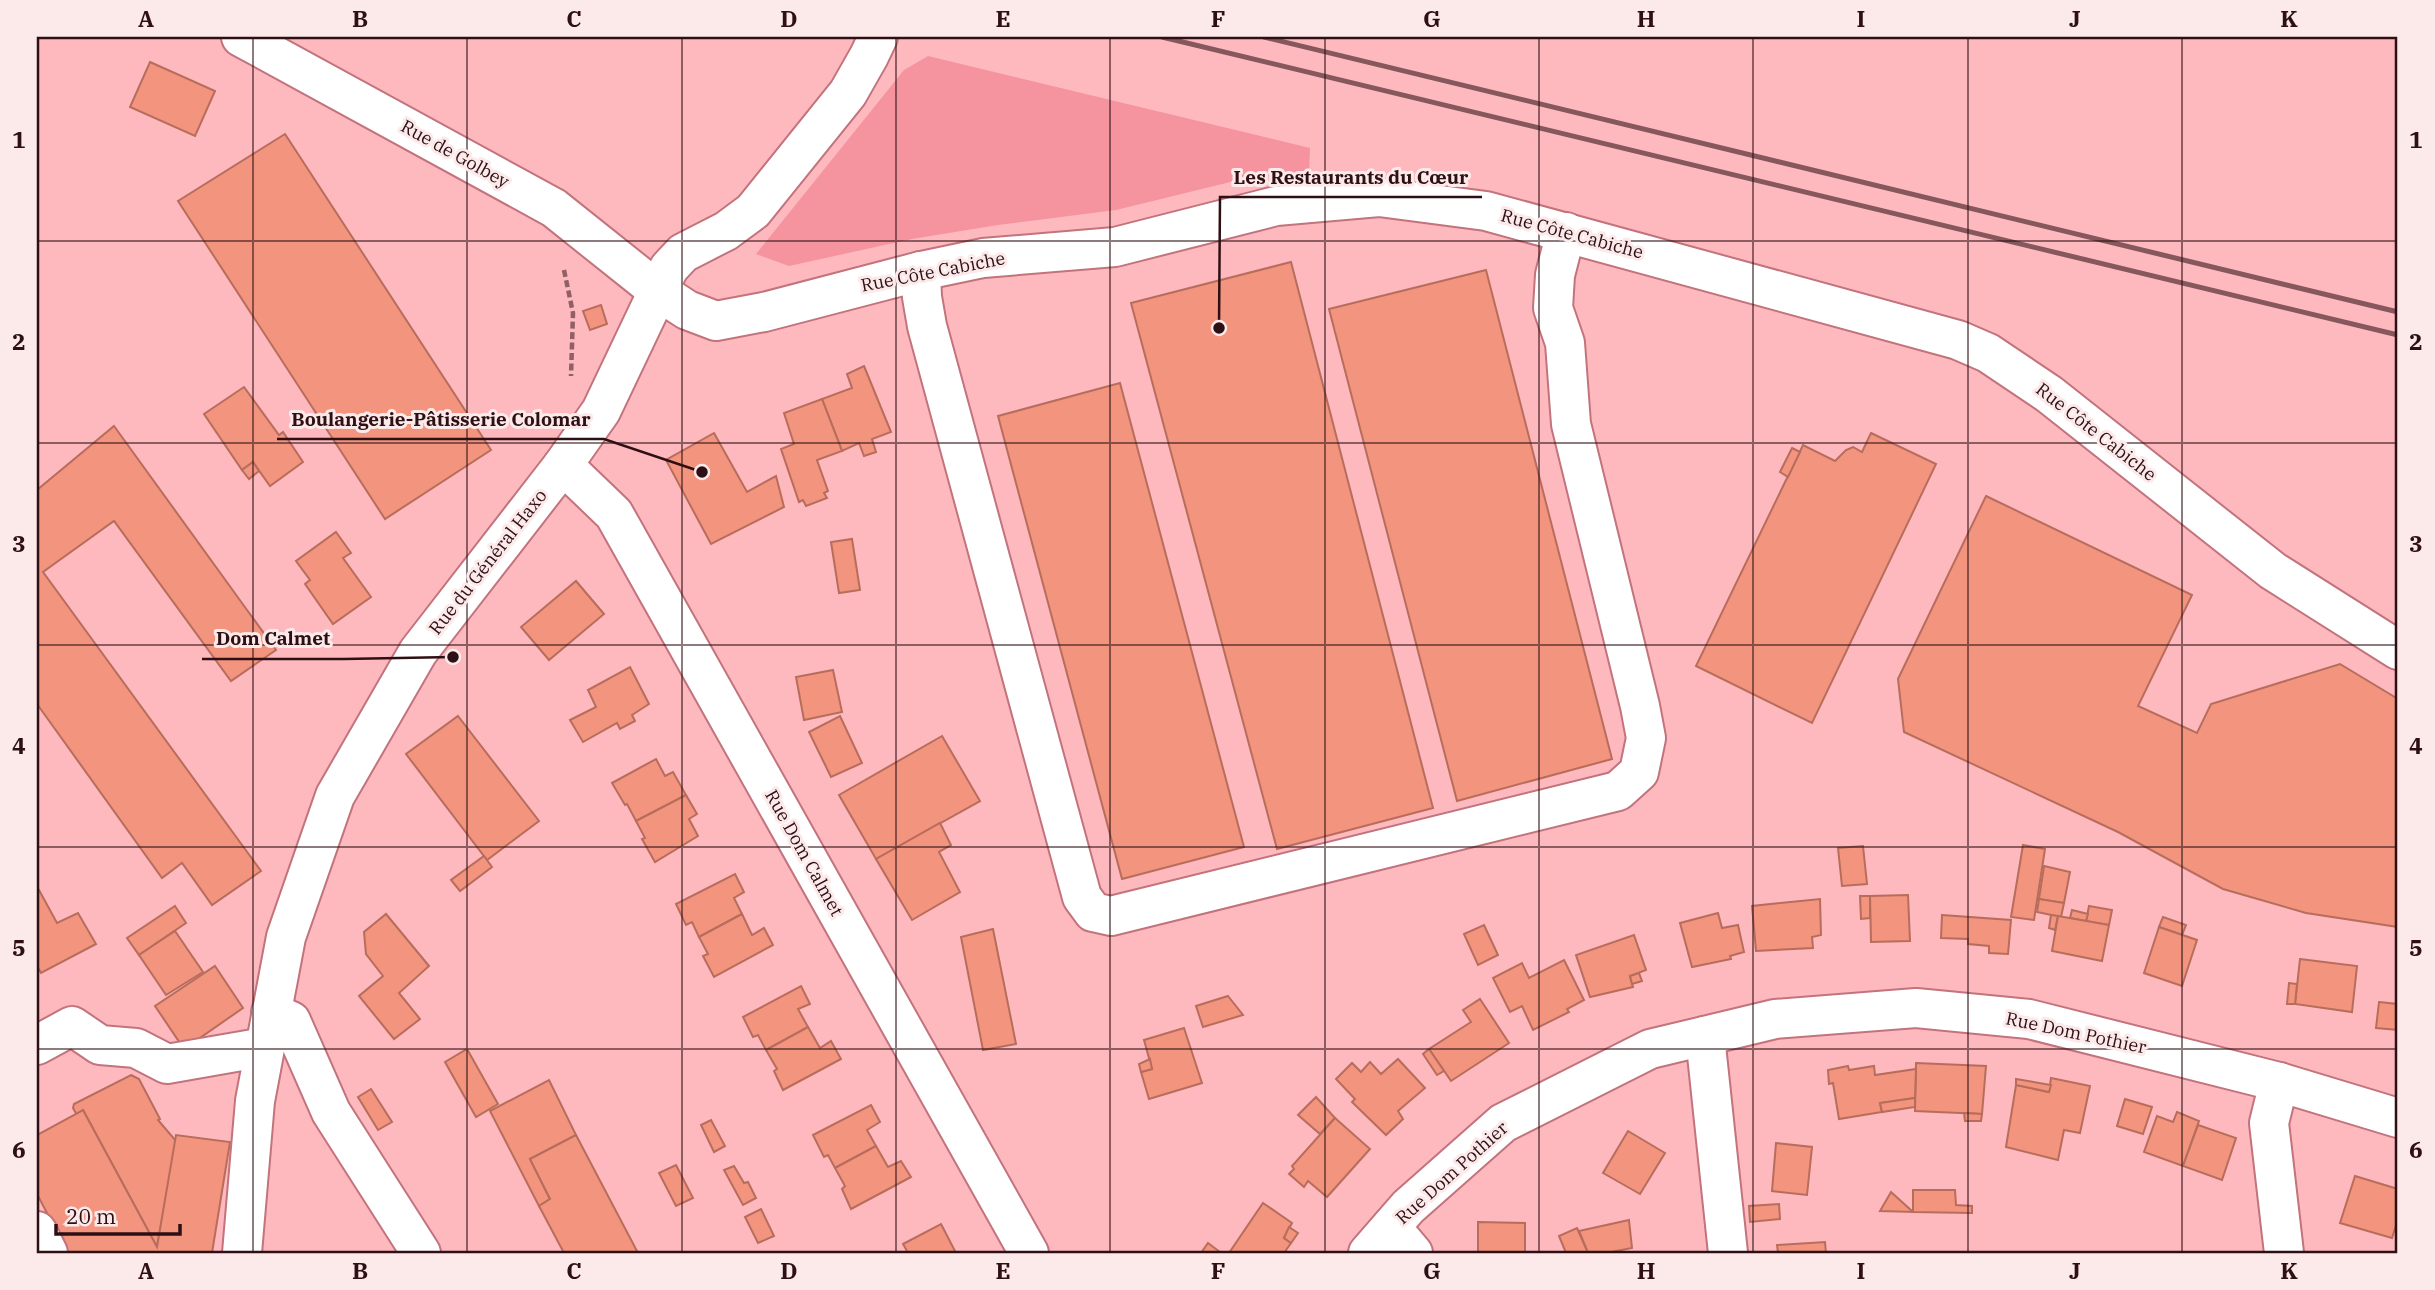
<svg xmlns="http://www.w3.org/2000/svg" width="2435" height="1290" font-family="'IBM Plex Serif',serif">
  <style>
    .green { fill: #f5939e }
    .building { fill: #f3947f; stroke: #b86d5c; stroke-width: 2 }
    .lines { fill: none; stroke-linecap: round; stroke-linejoin: round }
    .minor-casing { stroke: #c2737c; stroke-width: 42 }
    .path { stroke: #906065; stroke-width: 4.5; stroke-dasharray: 7 3.5; stroke-linecap: butt }
    .minor { stroke: #fff; stroke-width: 38 }
    .rail { stroke: #86575c; stroke-width: 5 }
    .grid { fill: none; stroke: #2e1014; stroke-width: 2; stroke-opacity: 0.55 }
    .labels { text-anchor: middle; stroke-width: 6; stroke-linejoin: round; paint-order: stroke }
    .street-label { font-size: 18px; fill: #2e1014; stroke: #fceaeb }
    .leader { fill: none; stroke: #2e1014; stroke-width: 2.5 }
    .callout-dot { fill: #2e1014; stroke: #fceaeb; stroke-width: 2.5 }
    .callout-label { font-size: 19px; text-anchor: middle; font-weight: bold; fill: #2e1014; stroke: #fceaeb; stroke-width: 6; stroke-linejoin: round; paint-order: stroke }
    .neatline { fill: none; stroke: #2e1014; stroke-width: 2.5 }
    .grid-label { font-size: 23px; text-anchor: middle; font-weight: bold; fill: #2e1014 }
  </style>
  <rect width="100%" height="100%" fill="#feb9bf"/>
  <path class="green" d="M 928,56 L 1310,148 L 1309,175 L 1263,174 L 1116,210 L 998,225 L 912,239 L 789,266 L 756,254 L 904,70 Z"/>
  <g class="building">
    <path d="M 150,62 L 215,91 L 195,136 L 130,107 Z"/>
    <path d="M 285,134 L 491,450 L 385,519 L 178,201 Z"/>
    <path d="M 1291,262 L 1433,808 L 1277,849 L 1131,303 Z"/>
    <path d="M 1486,270 L 1612,759 L 1457,801 L 1329,309 Z"/>
    <path d="M 601,305 L 607,324 L 590,330 L 583,311 Z"/>
    <path d="M 864,366 L 891,432 L 872,439 L 876,452 L 864,456 L 859,443 L 842,451 L 822,399 L 852,388 L 847,374 Z"/>
    <path d="M 1120,383 L 1244,847 L 1122,879 L 998,416 Z"/>
    <path d="M 244,387 L 279,435 L 283,432 L 303,462 L 270,486 L 253,462 L 242,470 L 204,414 Z"/>
    <path d="M 822,399 L 842,451 L 817,460 L 828,491 L 824,493 L 827,498 L 806,506 L 803,500 L 799,502 L 781,449 L 794,444 L 784,413 Z"/>
    <path d="M 114,426 L 276,650 L 231,681 L 114,521 L 43,572 L 261,871 L 212,905 L 182,863 L 162,878 L 37,704 L 37,490 Z"/>
    <path d="M 714,433 L 747,492 L 776,476 L 784,507 L 711,544 L 666,460 Z"/>
    <path d="M 1871,433 L 1936,464 L 1812,723 L 1696,666 L 1803,445 L 1835,461 L 1846,450 L 1853,447 L 1862,452 Z"/>
    <path d="M 1792,448 L 1800,452 L 1788,477 L 1780,472 Z"/>
    <path d="M 253,462 L 259,471 L 249,479 L 242,470 Z"/>
    <path d="M 1986,496 L 2192,595 L 2138,706 L 2197,733 L 2211,704 L 2340,664 L 2398,699 L 2398,927 L 2306,913 L 2223,889 L 2118,832 L 1904,732 L 1898,679 Z"/>
    <path d="M 336,532 L 351,553 L 343,558 L 371,597 L 333,624 L 305,584 L 310,580 L 296,561 Z"/>
    <path d="M 852,539 L 860,590 L 839,593 L 831,542 Z"/>
    <path d="M 576,581 L 604,614 L 549,660 L 521,627 Z"/>
    <path d="M 630,667 L 649,704 L 632,715 L 635,721 L 620,729 L 617,723 L 583,742 L 570,720 L 596,707 L 588,690 Z"/>
    <path d="M 833,670 L 842,712 L 804,720 L 796,677 Z"/>
    <path d="M 458,716 L 539,821 L 487,860 L 406,754 Z"/>
    <path d="M 840,716 L 862,763 L 831,777 L 809,732 Z"/>
    <path d="M 942,736 L 980,801 L 876,859 L 839,795 Z"/>
    <path d="M 656,759 L 665,776 L 673,772 L 686,795 L 636,821 L 627,804 L 625,805 L 612,783 Z"/>
    <path d="M 686,795 L 697,814 L 689,819 L 698,836 L 655,862 L 642,839 L 645,838 L 636,821 Z"/>
    <path d="M 940,823 L 951,845 L 939,852 L 960,892 L 912,920 L 876,859 Z"/>
    <path d="M 2023,845 L 2045,849 L 2034,920 L 2011,917 Z"/>
    <path d="M 1863,846 L 1867,884 L 1842,886 L 1838,848 Z"/>
    <path d="M 484,856 L 492,867 L 460,891 L 451,880 Z"/>
    <path d="M 2044,866 L 2070,872 L 2064,903 L 2039,899 Z"/>
    <path d="M 735,874 L 744,892 L 734,898 L 742,914 L 699,937 L 692,922 L 686,925 L 676,904 Z"/>
    <path d="M 39,890 L 57,923 L 78,913 L 96,944 L 41,973 L 37,966 L 37,891 Z"/>
    <path d="M 1908,895 L 1910,941 L 1871,942 L 1870,896 Z"/>
    <path d="M 1860,896 L 1870,896 L 1870,918 L 1861,919 Z"/>
    <path d="M 1820,899 L 1821,935 L 1812,937 L 1813,948 L 1756,951 L 1752,906 Z"/>
    <path d="M 2039,899 L 2064,903 L 2061,917 L 2037,912 Z"/>
    <path d="M 175,906 L 186,923 L 139,955 L 127,938 Z"/>
    <path d="M 2089,906 L 2112,910 L 2109,925 L 2086,921 Z"/>
    <path d="M 2072,910 L 2088,914 L 2086,921 L 2070,918 Z"/>
    <path d="M 1718,913 L 1722,928 L 1738,925 L 1744,952 L 1730,956 L 1731,959 L 1692,967 L 1680,923 Z"/>
    <path d="M 386,914 L 429,966 L 399,993 L 420,1019 L 394,1039 L 359,996 L 383,976 L 366,954 L 364,932 Z"/>
    <path d="M 742,914 L 752,935 L 764,928 L 773,945 L 714,977 L 703,956 L 708,954 L 699,937 Z"/>
    <path d="M 1942,915 L 2011,920 L 2008,954 L 1989,953 L 1989,946 L 1968,944 L 1968,939 L 1941,938 Z"/>
    <path d="M 2051,915 L 2058,916 L 2055,930 L 2049,928 Z"/>
    <path d="M 2058,916 L 2109,925 L 2102,961 L 2052,951 Z"/>
    <path d="M 2163,917 L 2186,925 L 2182,935 L 2159,927 Z"/>
    <path d="M 1484,925 L 1498,955 L 1478,965 L 1464,934 Z"/>
    <path d="M 2159,927 L 2197,940 L 2182,986 L 2144,973 Z"/>
    <path d="M 993,929 L 1016,1044 L 983,1050 L 961,937 Z"/>
    <path d="M 175,931 L 203,972 L 166,995 L 139,955 Z"/>
    <path d="M 1634,935 L 1646,970 L 1630,976 L 1633,987 L 1590,997 L 1576,955 Z"/>
    <path d="M 2300,959 L 2357,966 L 2352,1012 L 2295,1004 Z"/>
    <path d="M 1564,960 L 1584,1000 L 1567,1009 L 1569,1012 L 1533,1030 L 1522,1006 L 1510,1012 L 1493,978 L 1522,963 L 1529,978 Z"/>
    <path d="M 215,966 L 243,1008 L 184,1049 L 155,1006 Z"/>
    <path d="M 1639,973 L 1642,981 L 1632,984 L 1630,976 Z"/>
    <path d="M 2289,983 L 2297,984 L 2295,1004 L 2287,1004 Z"/>
    <path d="M 801,986 L 810,1004 L 798,1009 L 808,1027 L 766,1050 L 758,1035 L 753,1037 L 743,1017 Z"/>
    <path d="M 1228,996 L 1243,1015 L 1203,1027 L 1196,1006 Z"/>
    <path d="M 1480,999 L 1509,1043 L 1451,1081 L 1429,1049 L 1471,1022 L 1463,1010 Z"/>
    <path d="M 2379,1002 L 2398,1004 L 2398,1030 L 2376,1028 Z"/>
    <path d="M 808,1027 L 820,1048 L 831,1041 L 841,1059 L 783,1090 L 774,1071 L 777,1069 L 766,1050 Z"/>
    <path d="M 1184,1028 L 1202,1083 L 1149,1099 L 1141,1072 L 1152,1069 L 1144,1040 Z"/>
    <path d="M 467,1049 L 498,1104 L 476,1117 L 445,1062 Z"/>
    <path d="M 1429,1049 L 1444,1071 L 1437,1075 L 1423,1054 Z"/>
    <path d="M 1150,1059 L 1152,1069 L 1141,1072 L 1139,1064 Z"/>
    <path d="M 1398,1059 L 1425,1088 L 1398,1111 L 1403,1119 L 1386,1135 L 1352,1102 L 1355,1099 L 1336,1079 L 1352,1063 L 1361,1072 L 1370,1062 L 1381,1074 Z"/>
    <path d="M 1916,1063 L 1986,1066 L 1982,1114 L 1915,1111 Z"/>
    <path d="M 1848,1066 L 1849,1070 L 1874,1066 L 1875,1075 L 1916,1069 L 1915,1098 L 1880,1103 L 1882,1112 L 1839,1119 L 1833,1083 L 1829,1084 L 1828,1070 Z"/>
    <path d="M 131,1075 L 139,1079 L 160,1119 L 158,1120 L 176,1141 L 157,1247 L 83,1110 L 77,1115 L 73,1108 L 74,1104 Z"/>
    <path d="M 2051,1078 L 2090,1086 L 2080,1133 L 2064,1130 L 2058,1160 L 2006,1147 L 2016,1085 L 2049,1092 Z"/>
    <path d="M 2016,1079 L 2051,1085 L 2049,1092 L 2016,1085 Z"/>
    <path d="M 549,1080 L 576,1135 L 530,1159 L 550,1199 L 539,1206 L 490,1111 Z"/>
    <path d="M 371,1089 L 392,1122 L 378,1130 L 358,1097 Z"/>
    <path d="M 1316,1097 L 1335,1118 L 1320,1134 L 1298,1115 Z"/>
    <path d="M 1915,1098 L 1915,1107 L 1882,1112 L 1880,1103 Z"/>
    <path d="M 2125,1099 L 2152,1107 L 2143,1134 L 2117,1126 Z"/>
    <path d="M 871,1105 L 880,1122 L 867,1130 L 876,1146 L 835,1168 L 828,1155 L 824,1157 L 813,1135 Z"/>
    <path d="M 83,1110 L 157,1247 L 176,1135 L 230,1142 L 212,1253 L 68,1253 L 37,1194 L 37,1135 Z"/>
    <path d="M 2177,1112 L 2199,1121 L 2183,1166 L 2144,1152 L 2157,1116 L 2173,1122 Z"/>
    <path d="M 1964,1113 L 1982,1114 L 1981,1121 L 1965,1121 Z"/>
    <path d="M 1335,1118 L 1370,1149 L 1327,1197 L 1308,1181 L 1304,1187 L 1289,1174 L 1294,1169 L 1292,1166 Z"/>
    <path d="M 711,1120 L 725,1146 L 714,1152 L 701,1125 Z"/>
    <path d="M 2198,1125 L 2236,1138 L 2222,1180 L 2183,1166 Z"/>
    <path d="M 1628,1131 L 1665,1153 L 1640,1194 L 1603,1173 Z"/>
    <path d="M 576,1135 L 638,1253 L 564,1253 L 539,1206 L 550,1199 L 530,1159 Z"/>
    <path d="M 1776,1143 L 1812,1147 L 1807,1195 L 1772,1191 Z"/>
    <path d="M 876,1146 L 888,1167 L 901,1161 L 911,1177 L 851,1209 L 842,1189 L 845,1186 L 835,1168 Z"/>
    <path d="M 676,1165 L 693,1198 L 676,1206 L 659,1173 Z"/>
    <path d="M 734,1166 L 744,1183 L 748,1182 L 756,1198 L 743,1205 L 724,1170 Z"/>
    <path d="M 2355,1176 L 2398,1189 L 2398,1219 L 2392,1238 L 2340,1223 Z"/>
    <path d="M 1913,1190 L 1955,1190 L 1956,1205 L 1972,1206 L 1972,1213 L 1913,1212 Z"/>
    <path d="M 1891,1192 L 1913,1212 L 1880,1211 Z"/>
    <path d="M 1263,1203 L 1292,1223 L 1284,1238 L 1291,1243 L 1284,1253 L 1229,1253 Z"/>
    <path d="M 1779,1204 L 1780,1219 L 1750,1222 L 1749,1206 Z"/>
    <path d="M 761,1209 L 774,1236 L 758,1243 L 745,1217 Z"/>
    <path d="M 1629,1220 L 1632,1248 L 1606,1253 L 1588,1253 L 1579,1231 Z"/>
    <path d="M 1478,1222 L 1525,1223 L 1525,1253 L 1478,1253 Z"/>
    <path d="M 941,1224 L 956,1253 L 908,1253 L 903,1244 Z"/>
    <path d="M 1289,1227 L 1298,1233 L 1291,1243 L 1284,1238 Z"/>
    <path d="M 1577,1228 L 1588,1253 L 1566,1253 L 1559,1236 Z"/>
    <path d="M 1825,1242 L 1826,1253 L 1778,1253 L 1777,1245 Z"/>
    <path d="M 1208,1243 L 1220,1252 L 1219,1253 L 1201,1253 Z"/>
  </g>
  <g class="lines">
    <g class="minor-casing">
      <g id="minor">
        <path d="M 241,37 L 554,208 L 658,291 L 687,310 L 716,321 L 764,312 L 921,271 L 983,258 L 1115,247 L 1276,206 L 1379,197 L 1486,211 L 1958,340 L 1988,353 L 2049,394 L 2273,571 L 2398,650"/>
        <path d="M 921,271 L 922,297 L 927,326 L 1082,897 L 1093,912 L 1111,916 L 1618,791 L 1639,772 L 1646,738 L 1640,706 L 1571,424 L 1565,343 L 1553,308 L 1555,275 L 1566,232"/>
        <path d="M 563,465 L 614,514 L 1029,1253"/>
        <path d="M 271,1012 L 291,1021 L 331,1112 L 421,1253"/>
        <path d="M 1705,1036 L 1728,1253"/>
        <path d="M 37,1045 L 72,1026 L 100,1045 L 136,1048 L 167,1064 L 265,1047"/>
        <path d="M 2279,1082 L 2269,1123 L 2284,1253"/>
        <path d="M 1391,1227 L 1413,1253"/>
        <path d="M 37,1231 L 48,1253"/>
        <path d="M 242,1253 L 255,1101 L 286,937 L 335,796 L 418,652 L 563,465 L 601,411 L 669,268 L 683,253 L 726,231 L 753,211 L 848,93 L 869,56 L 878,37"/>
        <path d="M 1368,1253 L 1408,1207 L 1503,1123 L 1650,1049 L 1775,1019 L 1916,1008 L 2029,1019 L 2279,1082 L 2398,1118"/>
      </g>
    </g>
    <path class="path" d="M 564,270 L 573,313 L 571,376"/>
    <use href="#minor" class="minor"/>
    <g class="rail">
      <path d="M 1162,37 L 2398,335"/>
      <path d="M 1264,37 L 2398,312"/>
    </g>
  </g>
  <path class="grid" d="M 253,37 L 253,1253M 467,37 L 467,1253M 682,37 L 682,1253M 896,37 L 896,1253M 1110,37 L 1110,1253M 1325,37 L 1325,1253M 1539,37 L 1539,1253M 1753,37 L 1753,1253M 1968,37 L 1968,1253M 2182,37 L 2182,1253M 37,241 L 2398,241M 37,443 L 2398,443M 37,645 L 2398,645M 37,847 L 2398,847M 37,1049 L 2398,1049"/>
  <g class="labels">
    <g class="street-label">
      <text transform="translate(455 154) rotate(29)" y="6">Rue de Golbey</text>
      <text transform="translate(1572 234) rotate(15)" y="6">Rue Côte Cabiche</text>
      <text transform="translate(933 272) rotate(-11)" y="6">Rue Côte Cabiche</text>
      <text transform="translate(2096 432) rotate(38)" y="6">Rue Côte Cabiche</text>
      <text transform="translate(488 562) rotate(-52)" y="6">Rue du Général Haxo</text>
      <text transform="translate(804 853) rotate(61)" y="6">Rue Dom Calmet</text>
      <text transform="translate(2076 1033) rotate(12)" y="6">Rue Dom Pothier</text>
      <text transform="translate(1452 1173) rotate(-42)" y="6">Rue Dom Pothier</text>
    </g>
  </g>
  <path class="leader" d="M1219 328L1220 197H1482M702 472L604 439H277M453 657L344 659H202"/>
  <g class="callout-dot">
    <circle cx="1219" cy="328" r="7"/>
    <circle cx="702" cy="472" r="7"/>
    <circle cx="453" cy="657" r="7"/>
  </g>
  <g class="callout-label">
    <text x="1351" y="184">Les Restaurants du Cœur</text>
    <text x="441" y="426">Boulangerie-Pâtisserie Colomar</text>
    <text x="273" y="645">Dom Calmet</text>
  </g>
  <rect width="2435" height="1290" fill="none" stroke="#fceaeb" stroke-width="77"/>
  <path d="M56 1224v10h124v-10" fill="none" stroke="#2e1014" stroke-width="3.5"/>
  <text x="66" y="1224" font-size="21" fill="#2e1014" stroke="#fceaeb" stroke-width="5" paint-order="stroke">20 m</text>
  <rect x="38" y="38" width="2358" height="1214" class="neatline"/>
  <g class="grid-label">
    <text x="146" y="27">A</text>
    <text x="360" y="27">B</text>
    <text x="574" y="27">C</text>
    <text x="789" y="27">D</text>
    <text x="1003" y="27">E</text>
    <text x="1218" y="27">F</text>
    <text x="1432" y="27">G</text>
    <text x="1646" y="27">H</text>
    <text x="1861" y="27">I</text>
    <text x="2075" y="27">J</text>
    <text x="2289" y="27">K</text>
    <text x="19" y="148">1</text>
    <text x="2416" y="148">1</text>
    <text x="19" y="350">2</text>
    <text x="2416" y="350">2</text>
    <text x="19" y="552">3</text>
    <text x="2416" y="552">3</text>
    <text x="19" y="754">4</text>
    <text x="2416" y="754">4</text>
    <text x="19" y="956">5</text>
    <text x="2416" y="956">5</text>
    <text x="19" y="1158">6</text>
    <text x="2416" y="1158">6</text>
    <text x="146" y="1279">A</text>
    <text x="360" y="1279">B</text>
    <text x="574" y="1279">C</text>
    <text x="789" y="1279">D</text>
    <text x="1003" y="1279">E</text>
    <text x="1218" y="1279">F</text>
    <text x="1432" y="1279">G</text>
    <text x="1646" y="1279">H</text>
    <text x="1861" y="1279">I</text>
    <text x="2075" y="1279">J</text>
    <text x="2289" y="1279">K</text>
  </g>
</svg>
